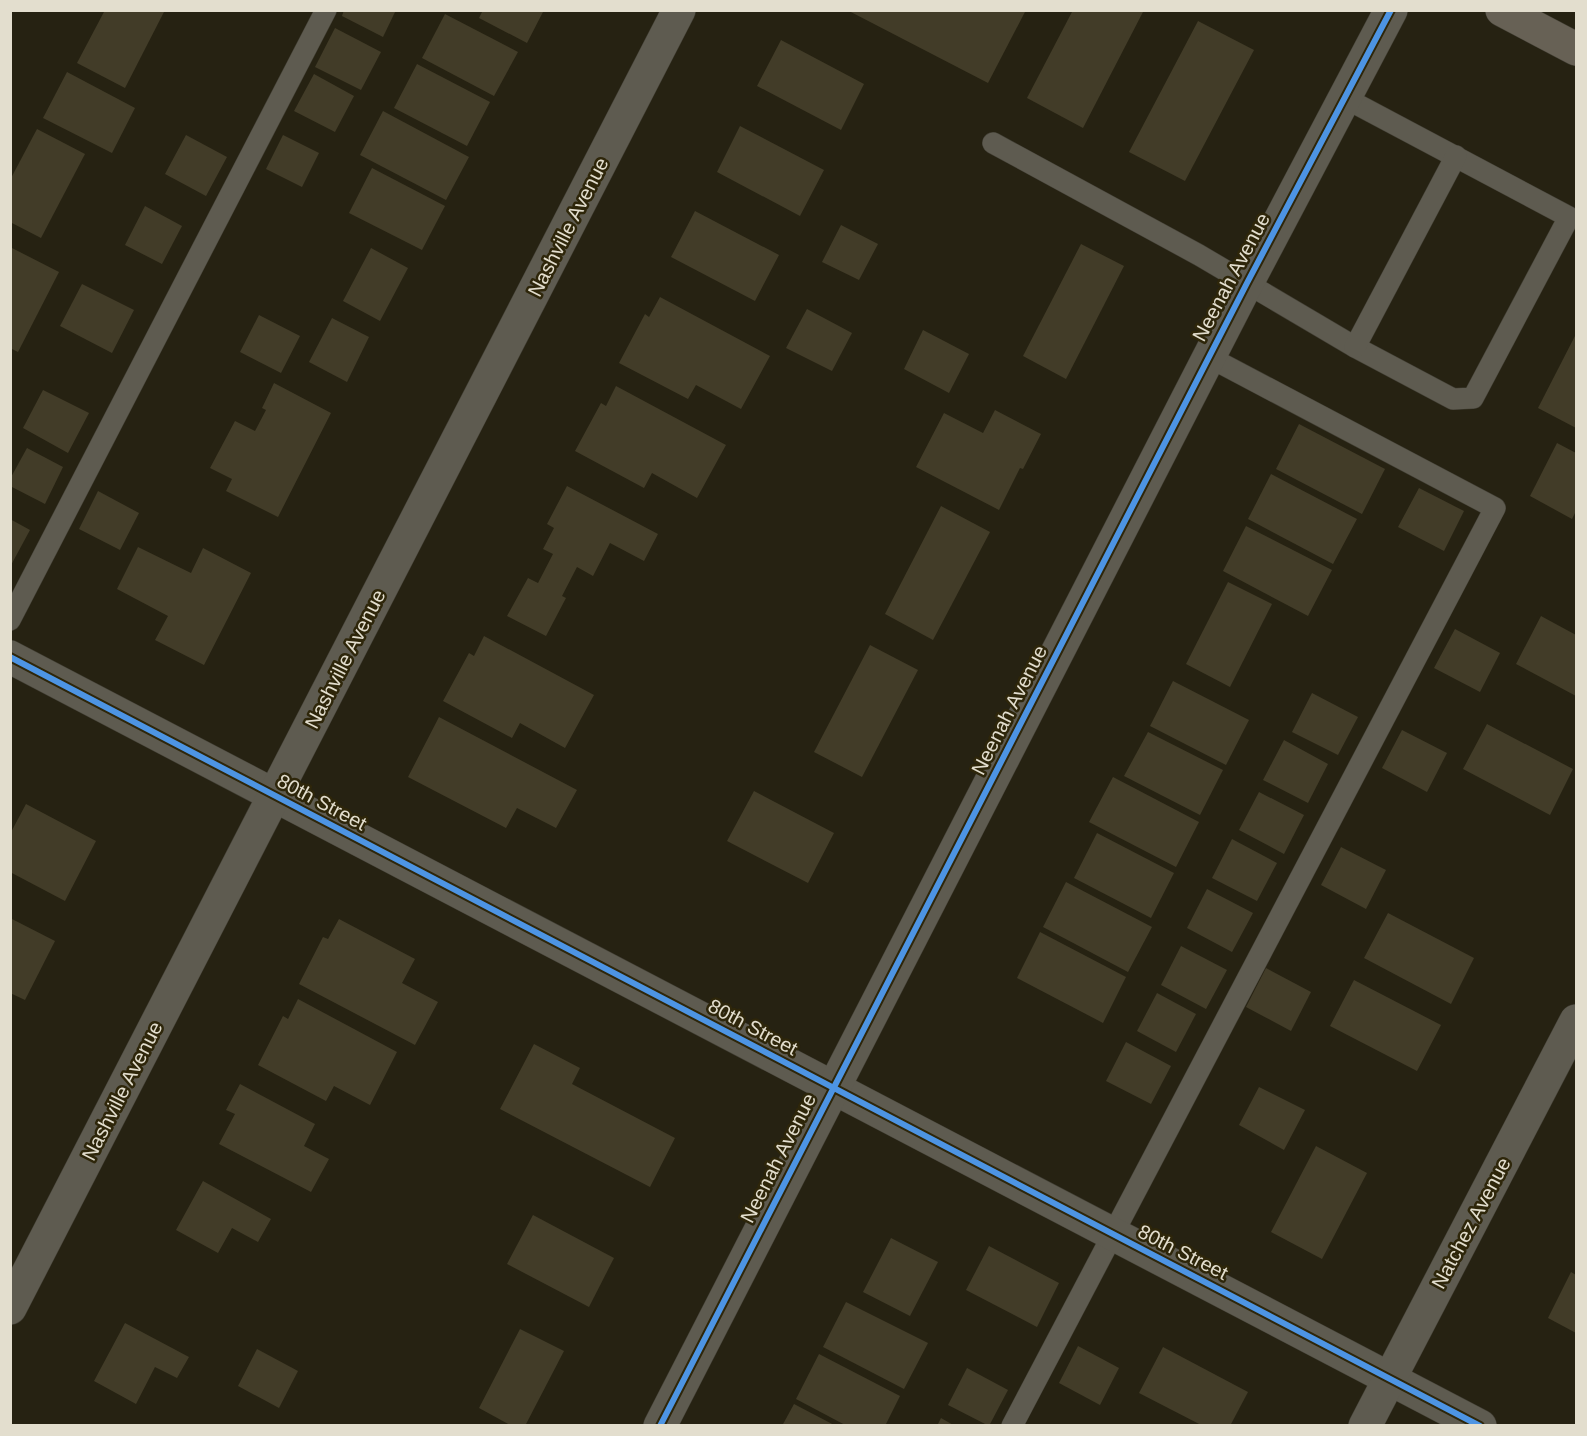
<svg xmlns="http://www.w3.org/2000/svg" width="1587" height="1436" font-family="Arial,sans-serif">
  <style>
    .building { fill: #423c28 }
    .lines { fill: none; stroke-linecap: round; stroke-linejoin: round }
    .service-casing { stroke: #413e33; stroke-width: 22 }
    .minor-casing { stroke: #413e33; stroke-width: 34 }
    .secondary-casing { stroke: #413e33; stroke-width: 34 }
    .service { stroke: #5e5b50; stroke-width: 21 }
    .minor { stroke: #5e5b50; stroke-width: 33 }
    .secondary { stroke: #676155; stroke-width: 33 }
    .cycleway-casing { stroke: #2e260a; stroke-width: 10 }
    .cycleway { stroke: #4d94e3; stroke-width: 6 }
    .labels { text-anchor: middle; stroke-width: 5; stroke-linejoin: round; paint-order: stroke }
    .street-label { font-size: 20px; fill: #e3dece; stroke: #2e260a }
  </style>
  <rect width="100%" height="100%" fill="#262212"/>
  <g class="building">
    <path d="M 105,10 L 165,10 L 125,88 L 77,63 Z"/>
    <path d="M 344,10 L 396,10 L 383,37 L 342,16 Z"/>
    <path d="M 483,10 L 544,10 L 527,43 L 479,18 Z"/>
    <path d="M 847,10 L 1026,10 L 988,83 Z"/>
    <path d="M 1073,10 L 1144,10 L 1083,128 L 1027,98 Z"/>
    <path d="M 445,14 L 518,52 L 494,96 L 422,58 Z"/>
    <path d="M 1198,21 L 1254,50 L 1185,181 L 1129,152 Z"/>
    <path d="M 335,28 L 381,52 L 361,90 L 315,67 Z"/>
    <path d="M 781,40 L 864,84 L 841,130 L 757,86 Z"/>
    <path d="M 417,64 L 490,102 L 467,146 L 394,108 Z"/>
    <path d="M 67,72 L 135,108 L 112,153 L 43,118 Z"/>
    <path d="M 314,74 L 354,96 L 335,132 L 294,111 Z"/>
    <path d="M 383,111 L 469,157 L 446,200 L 360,155 Z"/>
    <path d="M 740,126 L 824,170 L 800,216 L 717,172 Z"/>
    <path d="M 37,129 L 85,154 L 41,238 L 10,222 L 10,180 Z"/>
    <path d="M 186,135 L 227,157 L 206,196 L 165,174 Z"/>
    <path d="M 283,135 L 319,153 L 302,187 L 266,169 Z"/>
    <path d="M 372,168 L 445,206 L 422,250 L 349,213 Z"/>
    <path d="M 145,206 L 182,226 L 162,264 L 125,245 Z"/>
    <path d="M 695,211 L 779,255 L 755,301 L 671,257 Z"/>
    <path d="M 841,225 L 878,244 L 859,280 L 822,262 Z"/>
    <path d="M 1081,244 L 1124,266 L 1066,379 L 1023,356 Z"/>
    <path d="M 10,247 L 59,272 L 18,352 L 10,348 Z"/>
    <path d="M 371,248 L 408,268 L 380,321 L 343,301 Z"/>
    <path d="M 82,284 L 134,310 L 112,353 L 60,326 Z"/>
    <path d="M 660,297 L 770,356 L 741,409 L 696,385 L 688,399 L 619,363 L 645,314 L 649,317 Z"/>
    <path d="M 807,309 L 852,333 L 832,371 L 786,348 Z"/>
    <path d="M 259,315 L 300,336 L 281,373 L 240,352 Z"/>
    <path d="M 332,318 L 369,337 L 347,382 L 309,362 Z"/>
    <path d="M 923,330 L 969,354 L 949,393 L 904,369 Z"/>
    <path d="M 1576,334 L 1576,428 L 1538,408 Z"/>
    <path d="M 274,383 L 331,413 L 278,517 L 226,491 L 232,479 L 210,468 L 235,421 L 255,431 L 266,410 L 262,408 Z"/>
    <path d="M 616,386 L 726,445 L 697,498 L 652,473 L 644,488 L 575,451 L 601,403 L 606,406 Z"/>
    <path d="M 43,390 L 89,413 L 68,453 L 23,428 Z"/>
    <path d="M 995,410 L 1041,434 L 1023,469 L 1020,468 L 999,510 L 916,467 L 944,413 L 983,433 Z"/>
    <path d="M 1299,424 L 1385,469 L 1362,514 L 1276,469 Z"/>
    <path d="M 1557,443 L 1576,453 L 1576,511 L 1572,519 L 1530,496 Z"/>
    <path d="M 27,448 L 63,467 L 45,504 L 10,486 L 10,479 Z"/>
    <path d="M 1271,474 L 1357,519 L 1333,564 L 1248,519 Z"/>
    <path d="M 567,486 L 658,534 L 644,561 L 610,543 L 593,576 L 577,567 L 562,596 L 566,598 L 546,636 L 507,616 L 528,578 L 538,583 L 553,554 L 543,549 L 554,528 L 547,524 Z"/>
    <path d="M 1419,488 L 1464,511 L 1444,551 L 1398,527 Z"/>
    <path d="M 98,491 L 139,513 L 120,550 L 79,529 Z"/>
    <path d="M 941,506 L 990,532 L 933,640 L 885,614 Z"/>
    <path d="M 10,519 L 30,530 L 10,567 Z"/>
    <path d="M 1246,526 L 1332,570 L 1308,616 L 1223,571 Z"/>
    <path d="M 138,547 L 191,573 L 203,548 L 251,573 L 204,665 L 155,640 L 168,616 L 117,589 Z"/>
    <path d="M 1228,582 L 1272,604 L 1230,687 L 1186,664 Z"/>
    <path d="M 1541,616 L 1576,635 L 1576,696 L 1516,664 Z"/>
    <path d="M 1455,629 L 1500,653 L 1480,692 L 1434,668 Z"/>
    <path d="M 484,636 L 594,695 L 565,748 L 520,723 L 512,738 L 443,701 L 469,653 L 474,656 Z"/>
    <path d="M 870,645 L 918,670 L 862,777 L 814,752 Z"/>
    <path d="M 1173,681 L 1249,720 L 1226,765 L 1150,726 Z"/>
    <path d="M 1312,693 L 1358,717 L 1338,755 L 1292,732 Z"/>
    <path d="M 439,717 L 577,790 L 556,828 L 517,808 L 506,828 L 408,777 Z"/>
    <path d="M 1487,724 L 1573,769 L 1550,815 L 1463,769 Z"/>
    <path d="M 1402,730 L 1447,753 L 1427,792 L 1382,768 Z"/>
    <path d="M 1148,732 L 1223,770 L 1200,815 L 1124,776 Z"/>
    <path d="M 1284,740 L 1328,764 L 1308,803 L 1263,780 Z"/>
    <path d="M 1113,777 L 1199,822 L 1176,867 L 1089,822 Z"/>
    <path d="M 754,791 L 834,833 L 808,883 L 727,841 Z"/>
    <path d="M 1259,792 L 1304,815 L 1284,854 L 1239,830 Z"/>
    <path d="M 26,804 L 96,841 L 65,901 L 10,872 L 10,834 Z"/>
    <path d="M 1097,833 L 1174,873 L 1151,918 L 1074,878 Z"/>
    <path d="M 1232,839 L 1277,863 L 1257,901 L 1212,878 Z"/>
    <path d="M 1341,847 L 1386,870 L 1366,909 L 1321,885 Z"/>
    <path d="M 1066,882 L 1152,927 L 1128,972 L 1043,927 Z"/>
    <path d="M 1207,889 L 1253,913 L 1232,952 L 1187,928 Z"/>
    <path d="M 1388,913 L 1474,958 L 1451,1004 L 1364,958 Z"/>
    <path d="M 10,918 L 55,941 L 25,1000 L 10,993 Z"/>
    <path d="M 339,919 L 415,959 L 402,983 L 438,1002 L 415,1045 L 299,984 L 323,937 L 328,939 Z"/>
    <path d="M 1040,932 L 1126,977 L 1103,1023 L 1017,978 Z"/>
    <path d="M 1181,946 L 1227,970 L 1206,1009 L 1161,985 Z"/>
    <path d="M 1266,968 L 1311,992 L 1291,1031 L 1246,1007 Z"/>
    <path d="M 1354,980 L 1441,1025 L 1417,1071 L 1330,1026 Z"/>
    <path d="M 1157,993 L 1196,1014 L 1176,1052 L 1137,1031 Z"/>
    <path d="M 298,999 L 397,1052 L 370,1105 L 334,1086 L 326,1101 L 258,1065 L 283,1016 L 288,1019 Z"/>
    <path d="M 1126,1042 L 1171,1066 L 1151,1104 L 1106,1081 Z"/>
    <path d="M 534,1044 L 580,1068 L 572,1084 L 675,1138 L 650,1187 L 500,1109 Z"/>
    <path d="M 240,1084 L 315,1124 L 304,1146 L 329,1159 L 311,1192 L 219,1144 L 235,1114 L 226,1110 Z"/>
    <path d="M 1259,1087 L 1305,1110 L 1284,1150 L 1239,1125 Z"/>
    <path d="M 1316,1146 L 1367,1173 L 1322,1259 L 1271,1232 Z"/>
    <path d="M 203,1181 L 271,1219 L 258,1242 L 232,1228 L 218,1253 L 176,1230 Z"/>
    <path d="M 533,1215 L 614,1258 L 589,1307 L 507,1264 Z"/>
    <path d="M 891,1238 L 938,1262 L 910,1316 L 863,1292 Z"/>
    <path d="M 989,1246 L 1059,1283 L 1037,1327 L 966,1290 Z"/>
    <path d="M 1571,1272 L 1576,1275 L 1576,1333 L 1548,1318 Z"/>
    <path d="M 846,1302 L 928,1343 L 904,1389 L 823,1347 Z"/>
    <path d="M 125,1323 L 189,1357 L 177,1378 L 155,1367 L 136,1404 L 94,1381 Z"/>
    <path d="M 520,1329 L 564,1351 L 525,1426 L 512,1426 L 479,1408 Z"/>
    <path d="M 1078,1346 L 1119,1368 L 1100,1405 L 1059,1383 Z"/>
    <path d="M 1163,1347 L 1248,1392 L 1230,1426 L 1203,1426 L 1139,1393 Z"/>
    <path d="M 257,1349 L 298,1371 L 279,1408 L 238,1386 Z"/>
    <path d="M 819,1354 L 900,1396 L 885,1426 L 847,1426 L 796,1399 Z"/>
    <path d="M 967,1368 L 1008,1390 L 989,1426 L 948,1405 Z"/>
    <path d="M 794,1404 L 836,1426 L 782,1426 Z"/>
    <path d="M 941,1418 L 955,1426 L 937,1426 Z"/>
  </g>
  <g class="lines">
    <g class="service-casing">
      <g id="service">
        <path d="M 993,143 L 1199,255 L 1355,347 L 1453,399 L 1473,398 L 1569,217 L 1345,98"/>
        <path d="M 1355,347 L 1456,156"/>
        <path d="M 10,620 L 326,10"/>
        <path d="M 1012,1426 L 1495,508 L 1209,357"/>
      </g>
    </g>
    <g class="minor-casing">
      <g id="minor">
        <path d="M 10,657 L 1480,1426"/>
        <path d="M 10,1308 L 679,10"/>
        <path d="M 660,1426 L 1247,283 L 1391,10"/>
        <path d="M 1365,1426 L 1576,1021"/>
      </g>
    </g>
    <g class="secondary-casing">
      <path id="secondary" d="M 1502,10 L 1576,49"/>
    </g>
    <use href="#service" class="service"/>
    <use href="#minor" class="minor"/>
    <use href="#secondary" class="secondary"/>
    <g class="cycleway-casing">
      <g id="cycleway">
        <path d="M 10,657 L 1480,1426"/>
        <path d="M 660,1426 L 1247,283 L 1391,10"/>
      </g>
    </g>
    <use href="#cycleway" class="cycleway"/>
  </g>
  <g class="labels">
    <g class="street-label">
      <text transform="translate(568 227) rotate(-63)" y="7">Nashville Avenue</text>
      <text transform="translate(1231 277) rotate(-62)" y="7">Neenah Avenue</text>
      <text transform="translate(345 659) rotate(-63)" y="7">Nashville Avenue</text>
      <text transform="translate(1009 710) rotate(-63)" y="7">Neenah Avenue</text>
      <text transform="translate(322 802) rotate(28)" y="7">80th Street</text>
      <text transform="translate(753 1027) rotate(28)" y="7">80th Street</text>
      <text transform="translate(122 1091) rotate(-63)" y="7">Nashville Avenue</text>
      <text transform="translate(778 1158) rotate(-63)" y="7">Neenah Avenue</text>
      <text transform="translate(1471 1223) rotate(-62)" y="7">Natchez Avenue</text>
      <text transform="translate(1183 1252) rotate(27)" y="7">80th Street</text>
    </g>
  </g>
  <rect width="1587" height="1436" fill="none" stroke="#e3dece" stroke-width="24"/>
</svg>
